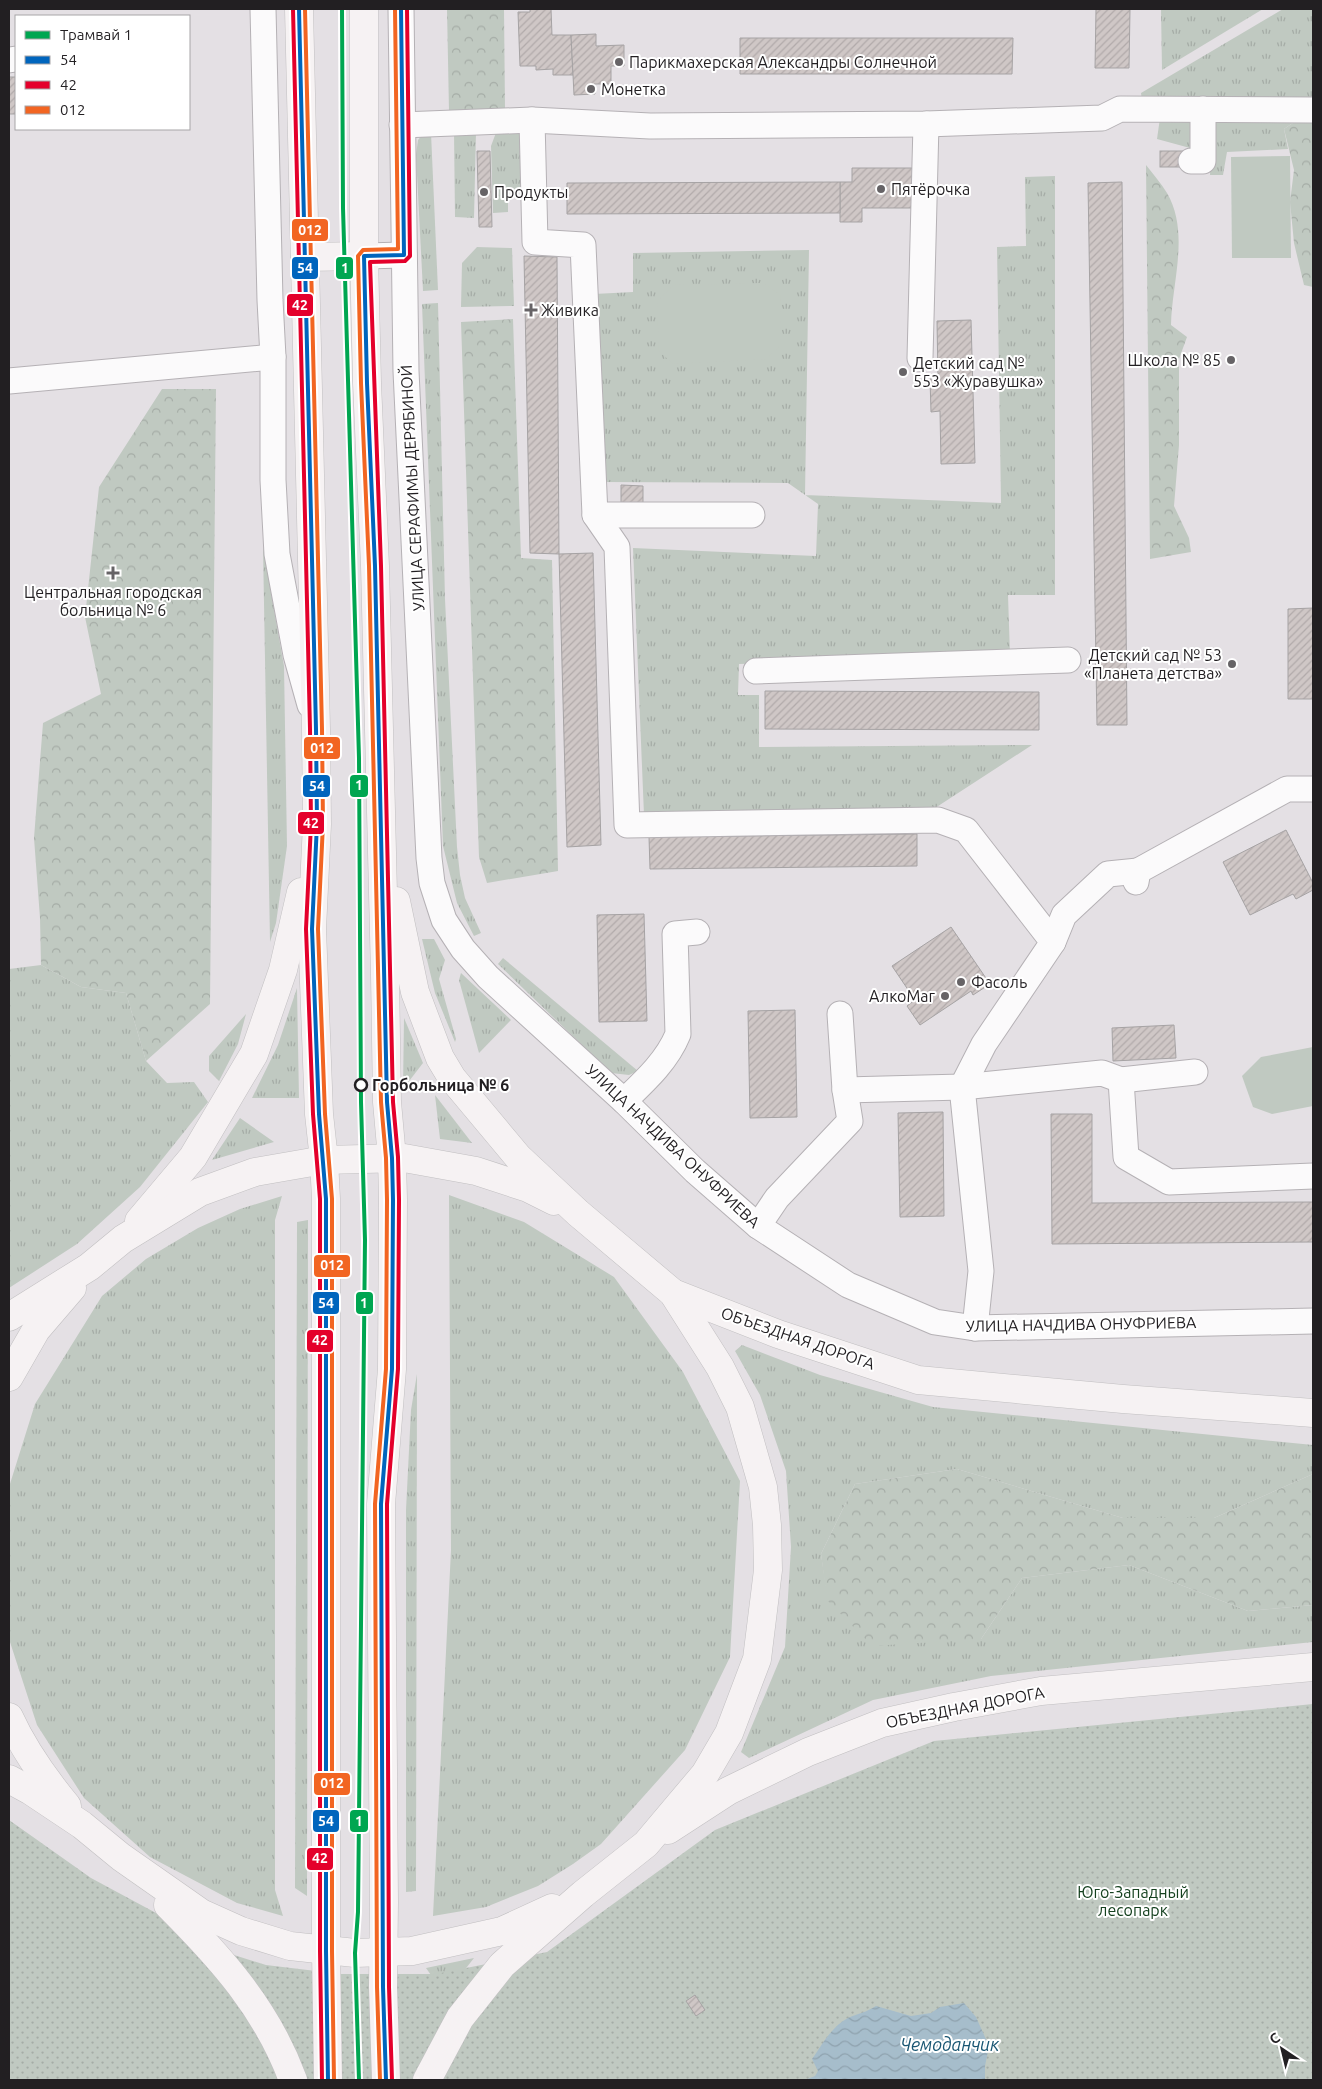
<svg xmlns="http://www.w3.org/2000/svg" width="1322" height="2089" font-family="Ubuntu,sans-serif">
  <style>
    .grass { fill: url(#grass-tufts) }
    .forest { fill: url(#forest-crowns) }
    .park { fill: url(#park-dots) }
    .pitch { fill: #c0c9c1 }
    .water { fill: url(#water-waves) }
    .building { fill: url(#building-hatch); stroke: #a6a3a4 }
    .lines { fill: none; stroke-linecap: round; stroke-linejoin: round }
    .minor-casing { stroke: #b5b1b5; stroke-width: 27 }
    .major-casing { stroke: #c1bfc1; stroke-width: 29 }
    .minor { stroke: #fbfafb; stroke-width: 25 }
    .major { stroke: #f6f2f3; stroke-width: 28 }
    .bus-1-casing { stroke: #fff; stroke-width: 8 }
    .bus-2-casing { stroke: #fff; stroke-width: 8 }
    .bus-3-casing { stroke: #fff; stroke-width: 8 }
    .bus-1 { stroke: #0065bd; stroke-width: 4 }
    .bus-2 { stroke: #e4002b; stroke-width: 4 }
    .bus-3 { stroke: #f26522; stroke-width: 4 }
    .tram-1-casing { stroke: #fff; stroke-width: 8 }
    .tram-1 { stroke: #00a651; stroke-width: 4 }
    .poi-dot { fill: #666366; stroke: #fff; stroke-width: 2 }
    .stop-dot { fill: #fff; stroke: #221f22; stroke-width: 2.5 }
    .labels { text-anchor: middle; stroke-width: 4; stroke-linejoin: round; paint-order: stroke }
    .poi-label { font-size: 16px; fill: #221f22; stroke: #fff; text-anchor: start }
    .street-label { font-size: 16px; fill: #221f22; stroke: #fff }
    .stop-label { font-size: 16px; font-weight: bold; fill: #221f22; stroke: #fff; text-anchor: start }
    .park-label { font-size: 16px; fill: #15411f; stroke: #fff }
    .water-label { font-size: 18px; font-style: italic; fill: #1a5773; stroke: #fff }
    .line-badge { stroke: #fff; stroke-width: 2 }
    .badge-label { font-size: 14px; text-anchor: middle; font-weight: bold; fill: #fff }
  </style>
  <defs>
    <pattern id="grass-tufts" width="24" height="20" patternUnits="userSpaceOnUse" patternTransform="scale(1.25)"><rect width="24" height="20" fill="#c0c9c1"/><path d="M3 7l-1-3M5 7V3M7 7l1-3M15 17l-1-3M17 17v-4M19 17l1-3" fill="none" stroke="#a5aca6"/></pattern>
    <pattern id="forest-crowns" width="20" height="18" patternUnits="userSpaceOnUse" patternTransform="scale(1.25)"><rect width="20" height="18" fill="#c0c9c1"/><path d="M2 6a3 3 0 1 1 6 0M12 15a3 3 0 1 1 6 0" fill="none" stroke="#a5aca6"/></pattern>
    <pattern id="park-dots" width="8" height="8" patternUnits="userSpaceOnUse" patternTransform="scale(1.25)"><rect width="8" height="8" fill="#c0c9c1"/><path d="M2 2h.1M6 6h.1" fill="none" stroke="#a5aca6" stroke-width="1.8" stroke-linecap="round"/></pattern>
    <pattern id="water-waves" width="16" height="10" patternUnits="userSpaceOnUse" patternTransform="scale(1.25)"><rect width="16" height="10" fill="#a6bdcb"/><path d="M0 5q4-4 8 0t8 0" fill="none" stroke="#8fa2ae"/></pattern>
    <pattern id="building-hatch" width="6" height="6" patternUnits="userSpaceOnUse" patternTransform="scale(1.25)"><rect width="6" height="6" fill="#cfc7c6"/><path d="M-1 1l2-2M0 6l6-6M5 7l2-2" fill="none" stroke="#b1aaaa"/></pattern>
  </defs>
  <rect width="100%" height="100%" fill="#e4e0e4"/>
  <g class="grass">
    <path d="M 1161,9 L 1263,9 L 1162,70 Z"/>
    <path d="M 1283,9 L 1313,9 L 1313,103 L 1142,101 L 1141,93 Z"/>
    <path d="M 1303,116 L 1284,129 L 1288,149 L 1227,152 L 1223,175 L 1210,175 L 1212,125 L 1218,117 Z"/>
    <path d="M 1160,118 L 1194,118 L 1198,136 L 1190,148 L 1157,139 Z"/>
    <path d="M 521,128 L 528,185 L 518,190 L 508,191 L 508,212 L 493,213 L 491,146 L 497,130 Z"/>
    <path d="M 454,132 L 476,132 L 474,218 L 455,217 Z"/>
    <path d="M 424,133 L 431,133 L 438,290 L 423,291 L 416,155 L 418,140 Z"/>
    <path d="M 1055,176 L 1055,595 L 1008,595 L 1010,655 L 739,664 L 738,695 L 759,695 L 759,747 L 1032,745 L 932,810 L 644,815 L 633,548 L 816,556 L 818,504 L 788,483 L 601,482 L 594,294 L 633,292 L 633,253 L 809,250 L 805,495 L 1001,503 L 997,247 L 1026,246 L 1025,177 Z"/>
    <path d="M 477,247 L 512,248 L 514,306 L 461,307 L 462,263 Z"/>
    <path d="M 438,303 L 445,599 L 457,847 L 460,875 L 465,898 L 481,933 L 474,936 L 457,903 L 443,846 L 422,304 Z"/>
    <path d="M 263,547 L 284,666 L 287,846 L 276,923 L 270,942 Z"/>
    <path d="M 422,939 L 434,939 L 445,960 L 439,979 L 456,1039 L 455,1042 L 435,993 Z"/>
    <path d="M 503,958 L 638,1071 L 629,1075 L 611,1073 L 498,964 Z"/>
    <path d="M 41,965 L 81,987 L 126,993 L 146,1061 L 167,1083 L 194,1082 L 208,1102 L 140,1187 L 77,1244 L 9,1288 L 9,969 Z"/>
    <path d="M 461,973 L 511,1020 L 479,1053 L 459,980 Z"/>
    <path d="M 297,988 L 299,1098 L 252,1098 L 278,1045 Z"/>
    <path d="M 246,1014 L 238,1044 L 219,1081 L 209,1071 L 209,1056 Z"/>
    <path d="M 404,1018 L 423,1063 L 403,1089 Z"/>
    <path d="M 435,1095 L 472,1143 L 440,1139 Z"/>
    <path d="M 240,1118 L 274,1142 L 212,1160 Z"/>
    <path d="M 449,1195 L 524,1222 L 614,1277 L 683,1372 L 740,1481 L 730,1657 L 685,1750 L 601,1844 L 573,1864 L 538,1886 L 486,1907 L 433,1916 L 451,1550 Z"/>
    <path d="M 282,1196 L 275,1220 L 275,1890 L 283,1916 L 237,1903 L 150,1857 L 84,1798 L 37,1725 L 9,1639 L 9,1487 L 35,1404 L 102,1296 L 146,1259 L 198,1228 L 240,1209 Z"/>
    <path d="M 308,1220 L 307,1896 L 295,1888 L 297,1222 Z"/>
    <path d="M 742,1345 L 820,1375 L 933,1407 L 1313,1445 L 1313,1474 L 1214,1518 L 1123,1518 L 957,1469 L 855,1484 L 821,1554 L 828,1600 L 981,1639 L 1022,1578 L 1129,1565 L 1248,1611 L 1313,1605 L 1313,1642 L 991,1676 L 873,1700 L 749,1758 L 741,1752 L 785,1647 L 791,1547 L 786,1471 L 760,1395 L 735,1351 Z"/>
    <path d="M 417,1374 L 416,1891 L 406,1892 L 406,1510 L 411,1410 Z"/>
    <path d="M 474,1958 L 445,1995 L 426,1968 Z"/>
  </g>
  <g class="forest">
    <path d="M 447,9 L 504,9 L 505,109 L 449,111 Z"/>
    <path d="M 1303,116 L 1313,117 L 1313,287 L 1304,285 L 1294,243 L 1290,202 L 1294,170 L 1284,129 Z"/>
    <path d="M 1146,165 C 1153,174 1161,183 1167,193 C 1190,233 1172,281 1171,325 L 1187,337 L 1179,359 L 1179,445 L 1174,506 L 1189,538 L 1191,552 L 1150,559 Z"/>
    <path d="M 513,319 L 521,558 L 552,560 L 558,871 L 487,883 L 479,857 L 461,322 Z"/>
    <path d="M 162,389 L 216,389 L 210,1004 L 146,1061 L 126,993 L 81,987 L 41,965 L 40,918 L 34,838 L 43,723 L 101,694 L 85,617 L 99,487 Z"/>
    <path d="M 957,1469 L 1123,1518 L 1214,1518 L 1313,1474 L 1313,1605 L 1248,1611 L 1129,1565 L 1022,1578 L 981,1639 L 872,1646 L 827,1600 L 821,1554 L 855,1484 Z"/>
  </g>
  <path class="park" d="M 1313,1704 L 1313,2080 L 9,2080 L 9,1820 L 91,1878 L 234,1955 L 266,1965 L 341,1974 L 436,1974 L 547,1952 L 715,1830 L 934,1741 Z"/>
  <g class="pitch">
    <path d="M 1290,156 L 1291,258 L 1232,258 L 1231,157 Z"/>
    <path d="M 762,283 L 780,294 L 781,344 L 767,359 L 673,364 L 659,351 L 657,301 L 674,285 Z"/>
    <path d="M 1313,1047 L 1313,1106 L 1272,1114 L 1253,1107 L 1242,1076 L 1261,1057 Z"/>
  </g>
  <path class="water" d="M 964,2003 L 976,2017 L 989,2046 L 985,2066 L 985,2080 L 805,2080 L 815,2076 L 818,2071 L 812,2059 C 822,2045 831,2027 848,2018 C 857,2014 867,2012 876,2006 L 911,2016 L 931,2013 L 940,2007 Z"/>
  <g class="building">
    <path d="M 530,9 L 561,9 L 551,9 L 552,35 L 571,35 L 573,75 L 553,75 L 553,69 L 536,70 L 536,66 L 520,66 L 518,12 L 530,12 Z"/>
    <path d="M 1096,9 L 1130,9 L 1129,68 L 1095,68 Z"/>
    <path d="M 596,34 L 596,46 L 624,45 L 624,66 L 611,66 L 611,84 L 594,84 L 595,94 L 574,95 L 571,35 Z"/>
    <path d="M 740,38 L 1013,38 L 1012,74 L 740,74 Z"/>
    <rect x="9" y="77" width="7" height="37"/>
    <path d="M 477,151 L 490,151 L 492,227 L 479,227 Z"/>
    <rect x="1160" y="151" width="26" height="16"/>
    <path d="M 852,168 L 914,168 L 914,208 L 862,208 L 862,222 L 840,222 L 840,182 L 852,182 Z"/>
    <path d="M 840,182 L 840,213 L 567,214 L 567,183 Z"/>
    <path d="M 1122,182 L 1127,725 L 1097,725 L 1088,183 Z"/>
    <path d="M 524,256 L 557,257 L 559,554 L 530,553 Z"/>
    <path d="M 971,320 L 975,463 L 941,464 L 940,411 L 931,412 L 930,379 L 938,379 L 937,321 Z"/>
    <path d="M 621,485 L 643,486 L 643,506 L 621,505 Z"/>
    <path d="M 593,553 L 601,845 L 567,847 L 559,554 Z"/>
    <path d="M 1313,608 L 1313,699 L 1288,699 L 1288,609 Z"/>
    <path d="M 765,691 L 1039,692 L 1039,730 L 765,729 Z"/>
    <path d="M 1286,830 L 1313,883 L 1313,890 L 1296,899 L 1293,894 L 1250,915 L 1223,862 Z"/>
    <path d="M 917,834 L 917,866 L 650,869 L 649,837 Z"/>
    <path d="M 644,914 L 647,1021 L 599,1022 L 597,915 Z"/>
    <path d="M 951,927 L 990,984 L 973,995 L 971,991 L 920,1025 L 907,1006 L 915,1000 L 892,966 Z"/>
    <path d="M 795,1010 L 797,1117 L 750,1118 L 748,1011 Z"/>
    <path d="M 1174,1025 L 1176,1058 L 1113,1061 L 1112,1028 Z"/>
    <path d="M 943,1112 L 944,1216 L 900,1217 L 898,1113 Z"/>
    <path d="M 1051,1114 L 1092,1114 L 1092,1203 L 1313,1202 L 1313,1242 L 1052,1244 Z"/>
    <path d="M 695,1995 L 705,2010 L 696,2016 L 686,2001 Z"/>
  </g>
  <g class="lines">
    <g class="minor-casing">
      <g id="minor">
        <path d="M 263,9 L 270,300 L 273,357 L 273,480 L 277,554 L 296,655 L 310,705"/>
        <path d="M 401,9 L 406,371 L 429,858 L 432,883 L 444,920 L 463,949 L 488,977 L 624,1101 L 695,1171 L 758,1226 L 848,1285 L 935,1322 L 975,1328 L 1313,1321"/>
        <path d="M 9,60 L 16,59"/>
        <path d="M 532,120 L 535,242 L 583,245 L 595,515 L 617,547 L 627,825 L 938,820 L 966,830 L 1053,942 L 984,1044 L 962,1087 L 981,1271 L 975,1328"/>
        <path d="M 402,125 L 532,120 L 650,126 L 926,124 L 1102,118 L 1120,109 L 1313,110"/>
        <path d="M 1191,161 L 1203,161 L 1203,109"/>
        <path d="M 364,256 L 404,255"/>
        <path d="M 920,358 L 926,124"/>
        <path d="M 9,381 L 273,357"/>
        <path d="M 595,515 L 752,515"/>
        <path d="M 756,671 L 1068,660"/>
        <path d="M 1136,882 L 1138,871 L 1287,789 L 1313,789"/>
        <path d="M 1053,942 L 1064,915 L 1108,874 L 1138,871"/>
        <path d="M 1121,1080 L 1195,1072"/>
        <path d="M 845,1090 L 962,1087 L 1102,1073 L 1121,1080 L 1126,1157 L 1169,1182 L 1313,1176"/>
        <path d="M 624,1101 C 645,1081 667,1061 678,1034 L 675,934 L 697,932"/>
        <path d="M 758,1226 L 777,1198 L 850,1121 L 845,1090 L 840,1014"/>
      </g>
    </g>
    <g class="major-casing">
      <g id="major">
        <path d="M 299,9 L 316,729 L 317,824 L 312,929 L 319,1114 L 324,1160 L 326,1199 L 326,1951 L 328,2080"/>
        <path d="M 364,9 L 364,256 L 367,383 L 375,566 L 385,975 L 387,1102 L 392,1158 L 393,1200 L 392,1369 L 381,1504 L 384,1902 L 383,1987 L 386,2080"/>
        <path d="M 305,257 L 364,256"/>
        <path d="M 396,901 L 415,992 L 440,1058 L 452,1078 L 518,1157 L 578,1213 L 673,1293 L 720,1367 L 740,1407 L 763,1487 L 767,1525 L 768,1570 L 757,1659 L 729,1733 L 705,1774 L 646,1844 L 583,1894 L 502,1965 L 460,2018 L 427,2080"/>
        <path d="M 139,1221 L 193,1157 L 254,1054 L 283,970 L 301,892"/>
        <path d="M 673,1293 L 778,1334 L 918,1380 L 1123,1399 L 1313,1413"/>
        <path d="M 9,1317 L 89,1267 L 123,1239 L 200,1192 L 255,1172 L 324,1160 L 404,1158 L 476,1171 L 528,1188 L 554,1201"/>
        <path d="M 9,1377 L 36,1330 L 72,1288"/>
        <path d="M 9,1717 C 24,1750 44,1778 67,1806"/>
        <path d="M 9,1779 L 31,1791 L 82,1825 L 121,1857 L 201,1913 L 241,1931 L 290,1946 L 355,1953 L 412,1951 L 502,1931 L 552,1908"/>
        <path d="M 668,1830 L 728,1791 L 808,1752 L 882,1723 L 954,1707 L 1041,1691 L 1313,1667"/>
        <path d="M 168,1905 C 221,1958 267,2009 293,2080"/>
      </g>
    </g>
    <use href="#minor" class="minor"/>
    <use href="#major" class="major"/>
    <g class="bus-1-casing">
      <g id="bus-1">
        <path d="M 299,9 L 316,729 L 317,824 L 312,929 L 319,1114 L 326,1199 L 326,1951 L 328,2080"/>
        <path d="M 386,2080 L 383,1987 L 381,1504 L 392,1369 L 393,1200 L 392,1158 L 387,1102 L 375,566 L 367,383 L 364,256 L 404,255 L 401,9"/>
      </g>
    </g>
    <g class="bus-2-casing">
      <g id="bus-2">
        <path d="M 293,9 L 310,729 L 311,824 L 306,929 L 313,1114 L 320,1199 L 320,1951 L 322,2080"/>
        <path d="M 392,2080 L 389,1987 L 387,1504 L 398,1369 L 399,1200 L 398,1157 L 393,1102 L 381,566 L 370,262 L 405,261 L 410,256 L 407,9"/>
      </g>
    </g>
    <g class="bus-3-casing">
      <g id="bus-3">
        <path d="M 305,9 L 322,729 L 323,824 L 318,929 L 325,1114 L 332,1199 L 332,1951 L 334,2080"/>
        <path d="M 380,2080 L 377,1987 L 375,1504 L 386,1369 L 387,1200 L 386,1158 L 381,1102 L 369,566 L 361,383 L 358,256 L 363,250 L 398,249 L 395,9"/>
      </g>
    </g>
    <use href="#bus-1" class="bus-1"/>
    <use href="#bus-2" class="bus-2"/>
    <use href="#bus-3" class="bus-3"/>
    <g class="tram-1-casing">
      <path id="tram-1" d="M 342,9 L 343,208 L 359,758 L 361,1102 L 365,1240 L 358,1912 L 355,1953 L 359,2080"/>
    </g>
    <use href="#tram-1" class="tram-1"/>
  </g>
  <g class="poi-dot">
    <circle cx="619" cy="62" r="5"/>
    <circle cx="591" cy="89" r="5"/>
    <circle cx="881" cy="189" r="5"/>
    <circle cx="484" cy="192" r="5"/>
    <path d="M528.5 302.5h5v5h5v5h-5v5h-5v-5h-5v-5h5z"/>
    <circle cx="1231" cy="360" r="5"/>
    <circle cx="903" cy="372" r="5"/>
    <path d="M110.5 565.5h5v5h5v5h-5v5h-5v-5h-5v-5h5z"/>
    <circle cx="1232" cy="664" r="5"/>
    <circle cx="961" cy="982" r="5"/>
    <circle cx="945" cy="996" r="5"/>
  </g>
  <circle class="stop-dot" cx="361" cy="1085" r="6"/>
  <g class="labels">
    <g class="poi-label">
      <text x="629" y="68">Парикмахерская Александры Солнечной</text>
      <text x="601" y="95">Монетка</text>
      <text x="891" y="195">Пятёрочка</text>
      <text x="494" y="198">Продукты</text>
      <text x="541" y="316">Живика</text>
      <text x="1221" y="366" text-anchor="end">Школа № 85</text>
      <text x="913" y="369">Детский сад №<tspan x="913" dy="18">553 «Журавушка»</tspan></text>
      <text x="113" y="598" text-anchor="middle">Центральная городская<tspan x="113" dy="18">больница № 6</tspan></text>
      <text x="1222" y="661" text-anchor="end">Детский сад № 53<tspan x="1222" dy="18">«Планета детства»</tspan></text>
      <text x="971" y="988">Фасоль</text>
      <text x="935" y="1002" text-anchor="end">АлкоМаг</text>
    </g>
    <g class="street-label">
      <text transform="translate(412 488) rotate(-93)" y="6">УЛИЦА СЕРАФИМЫ ДЕРЯБИНОЙ</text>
      <text transform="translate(673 1146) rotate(43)" y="6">УЛИЦА НАЧДИВА ОНУФРИЕВА</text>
      <text transform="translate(1081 1324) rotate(-1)" y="6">УЛИЦА НАЧДИВА ОНУФРИЕВА</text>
      <text transform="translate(798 1338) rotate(19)" y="6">ОБЪЕЗДНАЯ ДОРОГА</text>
      <text transform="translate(965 1707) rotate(-11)" y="6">ОБЪЕЗДНАЯ ДОРОГА</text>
    </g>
    <g class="stop-label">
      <text x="372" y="1091">Горбольница № 6</text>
    </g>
    <g class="park-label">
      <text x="1133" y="1898">Юго-Западный<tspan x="1133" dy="18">лесопарк</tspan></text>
    </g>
    <g class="water-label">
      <text x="950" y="2051">Чемоданчик</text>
    </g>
  </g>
  <g class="line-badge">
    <rect x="291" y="218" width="38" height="24" rx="5" fill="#f26522"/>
    <rect x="291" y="256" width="28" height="24" rx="5" fill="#0065bd"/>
    <rect x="335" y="256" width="19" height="24" rx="5" fill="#00a651"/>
    <rect x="286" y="293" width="28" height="24" rx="5" fill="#e4002b"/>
    <rect x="303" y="736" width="38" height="24" rx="5" fill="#f26522"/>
    <rect x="349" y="774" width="20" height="24" rx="5" fill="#00a651"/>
    <rect x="302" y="774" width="29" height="24" rx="5" fill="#0065bd"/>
    <rect x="297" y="811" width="28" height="24" rx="5" fill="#e4002b"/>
    <rect x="313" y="1254" width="38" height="24" rx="5" fill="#f26522"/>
    <rect x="312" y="1291" width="28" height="24" rx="5" fill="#0065bd"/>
    <rect x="355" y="1291" width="19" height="24" rx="5" fill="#00a651"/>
    <rect x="306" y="1329" width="28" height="24" rx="5" fill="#e4002b"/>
    <rect x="313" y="1772" width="38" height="24" rx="5" fill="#f26522"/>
    <rect x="312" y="1809" width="28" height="24" rx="5" fill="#0065bd"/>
    <rect x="349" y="1809" width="20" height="24" rx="5" fill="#00a651"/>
    <rect x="306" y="1847" width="28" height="24" rx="5" fill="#e4002b"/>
  </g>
  <g class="badge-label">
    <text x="310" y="235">012</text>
    <text x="305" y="273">54</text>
    <text x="345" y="273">1</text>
    <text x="300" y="310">42</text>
    <text x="322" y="753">012</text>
    <text x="359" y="790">1</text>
    <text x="317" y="791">54</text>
    <text x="311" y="828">42</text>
    <text x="332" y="1270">012</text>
    <text x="326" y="1308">54</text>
    <text x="364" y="1308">1</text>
    <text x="320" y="1345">42</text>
    <text x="332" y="1788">012</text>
    <text x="326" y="1826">54</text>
    <text x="359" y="1826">1</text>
    <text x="320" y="1863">42</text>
  </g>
  <rect width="1322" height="2089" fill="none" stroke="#221f22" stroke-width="20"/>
  <rect x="15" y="15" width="175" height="115" fill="#ffffff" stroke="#a7a5a7"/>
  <rect x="25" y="31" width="25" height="8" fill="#00a651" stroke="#a7a5a7"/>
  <text x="60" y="40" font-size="15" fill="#221f22">Трамвай 1</text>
  <rect x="25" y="56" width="25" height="8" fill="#0065bd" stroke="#a7a5a7"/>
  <text x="60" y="65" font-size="15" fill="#221f22">54</text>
  <rect x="25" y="81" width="25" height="8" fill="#e4002b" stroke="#a7a5a7"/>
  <text x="60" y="90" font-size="15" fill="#221f22">42</text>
  <rect x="25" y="106" width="25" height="8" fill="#f26522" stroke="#a7a5a7"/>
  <text x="60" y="115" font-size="15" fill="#221f22">012</text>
  <g transform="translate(1282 2049) rotate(325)" stroke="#ffffff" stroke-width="4" paint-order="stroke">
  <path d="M0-4L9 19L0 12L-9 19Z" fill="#221f22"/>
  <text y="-8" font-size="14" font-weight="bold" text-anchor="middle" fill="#221f22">С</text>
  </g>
</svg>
